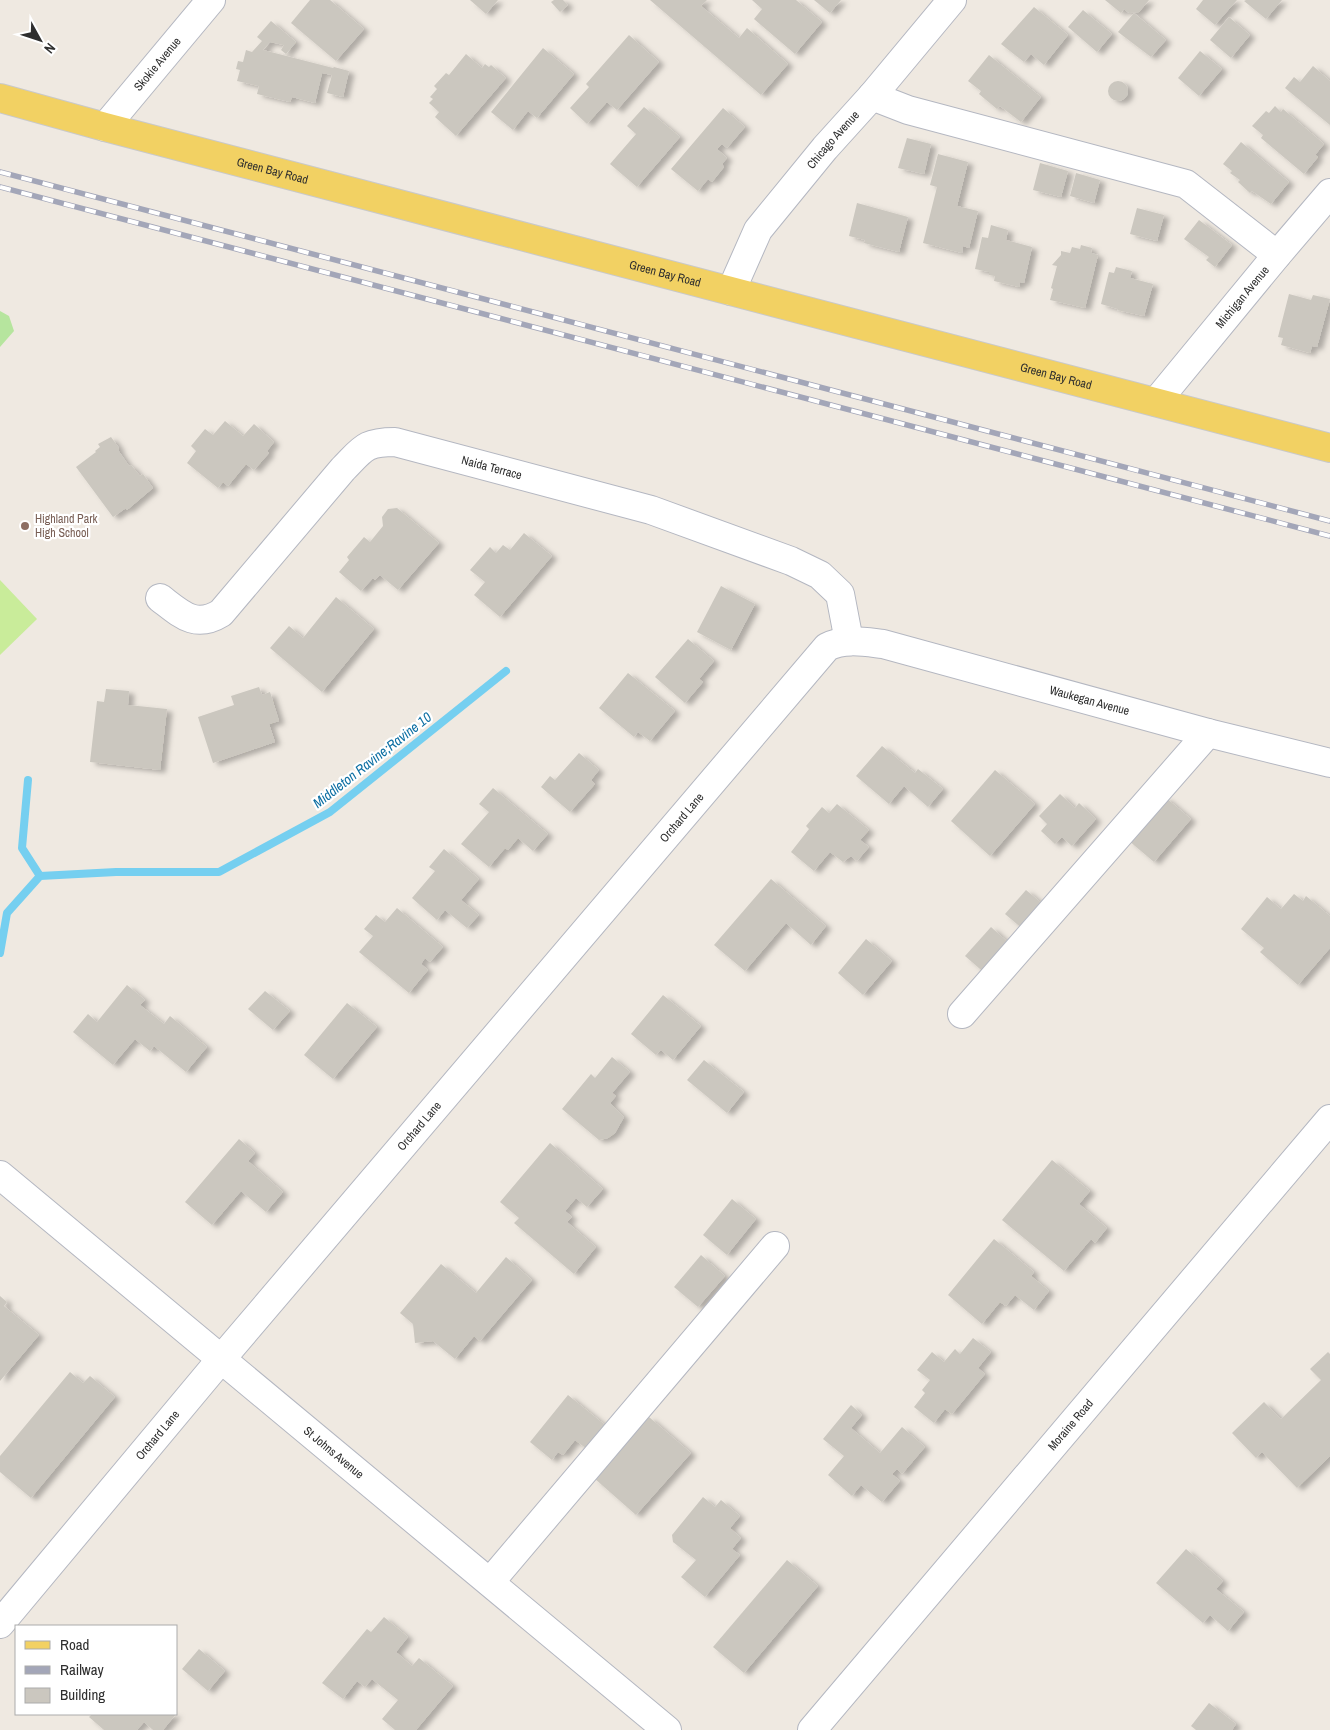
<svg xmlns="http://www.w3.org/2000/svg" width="1330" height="1730" font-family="'Archivo Narrow',sans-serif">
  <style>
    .green { fill: #b6e59e }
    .pitch { fill: #c9ec9a }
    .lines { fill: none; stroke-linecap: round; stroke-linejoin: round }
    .stream { stroke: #75cff0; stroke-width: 8 }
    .building { fill: #cbc7bf; filter: url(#shadow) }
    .minor-casing { stroke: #b4b7c1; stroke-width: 30 }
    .major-casing { stroke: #c9c9c9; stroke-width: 30 }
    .minor { stroke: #fff; stroke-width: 28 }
    .major { stroke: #f2d163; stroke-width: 28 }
    .rail-casing { stroke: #a3a6b8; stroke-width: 5.5 }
    .rail { stroke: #fff; stroke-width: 4; stroke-dasharray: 11; stroke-linecap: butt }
    .education-dot { fill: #8d6e63; stroke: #fff; stroke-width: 2 }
    .labels { text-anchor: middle; stroke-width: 4.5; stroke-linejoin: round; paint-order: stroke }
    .street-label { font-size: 12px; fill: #2e2e2e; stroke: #fff }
    .education-label { font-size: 12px; fill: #785e54; stroke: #fff; text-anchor: start }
    .water-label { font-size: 14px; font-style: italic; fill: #0d6fa3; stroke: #fff }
  </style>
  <defs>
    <filter id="shadow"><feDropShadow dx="5.5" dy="3" stdDeviation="2.5" flood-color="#0004"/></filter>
  </defs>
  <rect width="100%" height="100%" fill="#efe9e1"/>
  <path class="green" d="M 0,311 L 9,316 L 14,331 L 0,347 Z"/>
  <path class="pitch" d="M 0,580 L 37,619 L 0,655 Z"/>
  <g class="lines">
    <g class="stream">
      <path d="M 28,780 L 22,848 L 40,876"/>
      <path d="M 0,953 L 7,913 L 40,876 L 116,872 L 219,872 L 330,812 L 506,671"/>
    </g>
  </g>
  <g class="building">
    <path d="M 310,0 L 330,0 L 364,29 L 336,61 L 291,23 Z"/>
    <path d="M 470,0 L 498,0 L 486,14 Z"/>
    <path d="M 554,0 L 563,0 L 568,5 L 560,12 L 551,2 Z"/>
    <path d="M 650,0 L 707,0 L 701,6 L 739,38 L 747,28 L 788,64 L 761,95 Z"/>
    <path d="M 752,0 L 796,0 L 822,22 L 795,54 L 754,19 L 762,9 Z"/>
    <path d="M 814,0 L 841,0 L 830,13 Z"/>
    <path d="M 1105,0 L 1149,0 L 1139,12 L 1129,13 L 1124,9 L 1121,13 Z"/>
    <path d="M 1203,0 L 1237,0 L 1215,25 L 1196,9 Z"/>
    <path d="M 1246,0 L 1282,0 L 1266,19 L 1244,1 Z"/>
    <path d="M 1034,7 L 1068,35 L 1044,65 L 1031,54 L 1024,62 L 1001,44 Z"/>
    <path d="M 1083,10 L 1112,34 L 1097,52 L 1068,27 Z"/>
    <path d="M 1134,13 L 1166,40 L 1151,57 L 1118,32 Z"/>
    <path d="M 1229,17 L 1250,35 L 1231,58 L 1210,40 Z"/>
    <path d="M 271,21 L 296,42 L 286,54 L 281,50 L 284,45 L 270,42 L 263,50 L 333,68 L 334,67 L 349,71 L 343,97 L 327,93 L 332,75 L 322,73 L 315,103 L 292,97 L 290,102 L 257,94 L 259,86 L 237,81 L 240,70 L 236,69 L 238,61 L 243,62 L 246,50 L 252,52 L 262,41 L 257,37 Z"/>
    <path d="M 629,35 L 659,62 L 617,110 L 607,102 L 587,124 L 570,108 L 589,87 L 586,84 Z"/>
    <path d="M 543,48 L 574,74 L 537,118 L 528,111 L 513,130 L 491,112 Z"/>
    <path d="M 1200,51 L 1222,69 L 1199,96 L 1178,78 Z"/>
    <path d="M 466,54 L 482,68 L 485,64 L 489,67 L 491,65 L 506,78 L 456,136 L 435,117 L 439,112 L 429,103 L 433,99 L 430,97 L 437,89 L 434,86 L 446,73 L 449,75 Z"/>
    <path d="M 989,55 L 1041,97 L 1021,122 L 1000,106 L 997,109 L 979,94 L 981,91 L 968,81 Z"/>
    <path d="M 1313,66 L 1330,81 L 1330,125 L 1285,88 L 1294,77 L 1300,82 Z"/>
    <circle cx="1118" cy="91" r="10"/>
    <path d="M 1275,106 L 1281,112 L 1283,109 L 1324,144 L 1315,155 L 1318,157 L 1304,174 L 1261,138 L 1263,135 L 1252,126 L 1266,111 L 1269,113 Z"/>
    <path d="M 644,107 L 680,137 L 637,187 L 610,164 L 636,134 L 627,126 Z"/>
    <path d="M 723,108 L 745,127 L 727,148 L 722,144 L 717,149 L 727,158 L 722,164 L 724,167 L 712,182 L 708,179 L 698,191 L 671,169 Z"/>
    <path d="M 907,138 L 931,144 L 924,174 L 898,168 Z"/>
    <path d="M 1241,142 L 1289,182 L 1271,204 L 1252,191 L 1250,193 L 1238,182 L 1240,180 L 1230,173 L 1232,171 L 1223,164 Z"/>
    <path d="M 938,154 L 968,162 L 957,206 L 978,211 L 969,248 L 963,246 L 962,253 L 923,243 L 937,187 L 930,185 Z"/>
    <path d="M 1040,163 L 1068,171 L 1061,197 L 1033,190 Z"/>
    <path d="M 1076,173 L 1100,180 L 1094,203 L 1070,196 Z"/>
    <path d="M 857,203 L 908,217 L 899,252 L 864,243 L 865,240 L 849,236 Z"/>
    <path d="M 1137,208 L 1164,215 L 1157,241 L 1130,234 Z"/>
    <path d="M 1199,220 L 1232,245 L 1215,267 L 1206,260 L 1209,257 L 1184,239 Z"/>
    <path d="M 991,225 L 1008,230 L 1006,240 L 1032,247 L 1024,283 L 1020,282 L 1019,287 L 994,281 L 995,276 L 989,275 L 989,272 L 975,269 L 982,237 L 988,238 Z"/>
    <path d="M 1081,245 L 1092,248 L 1091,253 L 1098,255 L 1085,308 L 1050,300 L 1053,289 L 1051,288 L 1057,266 L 1052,265 L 1061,255 L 1061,251 L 1070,253 L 1072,247 L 1080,249 Z"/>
    <path d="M 1116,267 L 1132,271 L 1130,278 L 1153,284 L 1144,316 L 1117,310 L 1118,309 L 1101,304 L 1109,272 L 1114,273 Z"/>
    <path d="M 1289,294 L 1311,300 L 1313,295 L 1330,299 L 1317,347 L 1312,346 L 1310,353 L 1281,345 L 1283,338 L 1278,337 Z"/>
    <path d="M 225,421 L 243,436 L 254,424 L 274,442 L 267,451 L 269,453 L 254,470 L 246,464 L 228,486 L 223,482 L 218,488 L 187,463 L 196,451 L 191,446 L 205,429 L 213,435 Z"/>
    <path d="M 111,437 L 119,448 L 118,450 L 129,466 L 131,465 L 140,476 L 143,474 L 153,488 L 127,510 L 126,508 L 113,517 L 76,467 L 96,452 L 95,451 L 100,447 L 98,444 Z"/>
    <path d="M 397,508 L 439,543 L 398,590 L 380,575 L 375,580 L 373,578 L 361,591 L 339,572 L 349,560 L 347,557 L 364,537 L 370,542 L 383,526 L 382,517 L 388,509 Z"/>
    <path d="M 524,533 L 552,556 L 500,617 L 474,595 L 485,582 L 470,570 L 490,547 L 496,553 L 503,545 L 510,550 Z"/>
    <path d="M 721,586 L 755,604 L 731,650 L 697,632 Z"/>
    <path d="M 336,597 L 374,629 L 322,692 L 270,648 L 289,626 L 303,638 Z"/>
    <path d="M 688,639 L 714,661 L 699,679 L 703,682 L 685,703 L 655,677 Z"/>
    <path d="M 628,673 L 675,711 L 650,741 L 638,732 L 634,737 L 599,708 Z"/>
    <path d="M 259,687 L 262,695 L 270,692 L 279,721 L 269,724 L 275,742 L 213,763 L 198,717 L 234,705 L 231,696 Z"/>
    <path d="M 106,689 L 129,691 L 128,705 L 167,709 L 160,770 L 90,762 L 97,701 L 104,702 Z"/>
    <path d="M 882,746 L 915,773 L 918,769 L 943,789 L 928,807 L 904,786 L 889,804 L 856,776 Z"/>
    <path d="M 579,753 L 599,770 L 591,780 L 595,784 L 570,812 L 541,787 L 550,776 L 555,780 Z"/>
    <path d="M 995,770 L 1035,804 L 990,856 L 951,821 Z"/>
    <path d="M 493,788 L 548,834 L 533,851 L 518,838 L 508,850 L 505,848 L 489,867 L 461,844 L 489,812 L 479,804 Z"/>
    <path d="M 1060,794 L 1075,808 L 1079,803 L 1096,819 L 1072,846 L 1062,837 L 1055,844 L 1041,831 L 1047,824 L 1039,816 Z"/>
    <path d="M 1165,797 L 1191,819 L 1154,862 L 1128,840 Z"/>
    <path d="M 837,804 L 869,830 L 860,840 L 869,847 L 857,861 L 851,856 L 843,862 L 830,852 L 814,871 L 791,852 L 809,829 L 806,826 L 822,807 L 829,813 Z"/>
    <path d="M 444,849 L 479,879 L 461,900 L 479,915 L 467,928 L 445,910 L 437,920 L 412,898 L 435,871 L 429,867 Z"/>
    <path d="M 771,879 L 826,926 L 811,945 L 786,923 L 745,971 L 714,945 Z"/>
    <path d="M 1026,890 L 1045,906 L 1024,930 L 1005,914 Z"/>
    <path d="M 1294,894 L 1303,901 L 1306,896 L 1330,916 L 1330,948 L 1298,985 L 1260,952 L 1264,948 L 1241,929 L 1267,897 L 1281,909 Z"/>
    <path d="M 397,908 L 443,947 L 430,962 L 425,958 L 421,964 L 428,970 L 409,993 L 359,952 L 373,936 L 364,929 L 376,915 L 385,922 Z"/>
    <path d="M 991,927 L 1012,946 L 987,975 L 965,956 Z"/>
    <path d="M 866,939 L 892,961 L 863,995 L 838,973 Z"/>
    <path d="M 127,985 L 145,1000 L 140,1005 L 164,1024 L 170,1016 L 207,1047 L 186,1072 L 154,1046 L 150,1051 L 135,1039 L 113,1065 L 73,1032 L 88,1014 L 97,1022 Z"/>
    <path d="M 265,991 L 290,1011 L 273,1030 L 248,1009 Z"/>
    <path d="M 663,995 L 701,1026 L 673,1060 L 661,1050 L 656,1055 L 631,1034 Z"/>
    <path d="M 347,1003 L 377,1027 L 333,1079 L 304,1055 Z"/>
    <path d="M 612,1057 L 630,1072 L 612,1093 L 616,1096 L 610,1103 L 624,1117 L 615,1133 L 608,1138 L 599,1140 L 562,1109 L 591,1074 L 595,1078 Z"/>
    <path d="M 704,1060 L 744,1092 L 727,1113 L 687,1080 Z"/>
    <path d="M 239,1139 L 255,1153 L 248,1161 L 283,1192 L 266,1212 L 241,1191 L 212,1225 L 185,1202 Z"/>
    <path d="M 550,1143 L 603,1189 L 587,1207 L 576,1198 L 565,1211 L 572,1217 L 567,1222 L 596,1247 L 574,1274 L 514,1223 L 519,1218 L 500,1202 Z"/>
    <path d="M 1052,1160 L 1090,1191 L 1079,1204 L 1107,1228 L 1095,1243 L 1091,1239 L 1064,1271 L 1002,1220 Z"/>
    <path d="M 732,1199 L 756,1219 L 727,1255 L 703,1235 Z"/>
    <path d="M 994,1239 L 1034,1272 L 1031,1276 L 1049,1291 L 1034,1310 L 1015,1295 L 1006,1306 L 1000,1302 L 982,1324 L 948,1295 Z"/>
    <path d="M 701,1255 L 725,1276 L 698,1307 L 674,1287 Z"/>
    <path d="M 506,1257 L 532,1280 L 480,1341 L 474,1336 L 455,1359 L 433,1341 L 415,1343 L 413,1324 L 400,1313 L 441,1264 L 476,1293 Z"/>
    <path d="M 0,1296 L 7,1302 L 4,1306 L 39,1335 L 0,1381 Z"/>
    <path d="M 973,1338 L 991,1352 L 978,1368 L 985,1374 L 952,1414 L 945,1409 L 934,1423 L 914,1407 L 925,1393 L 922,1390 L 930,1380 L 917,1370 L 932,1352 L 944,1362 L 955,1349 L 960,1354 Z"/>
    <path d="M 1328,1352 L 1330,1354 L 1330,1456 L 1297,1488 L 1262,1452 L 1256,1458 L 1232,1433 L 1264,1402 L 1281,1419 L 1321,1380 L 1310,1369 Z"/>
    <path d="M 70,1372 L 83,1383 L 90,1376 L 115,1397 L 31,1498 L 0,1472 L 0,1456 Z"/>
    <path d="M 568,1395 L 605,1425 L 587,1449 L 575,1440 L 563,1455 L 558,1452 L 552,1460 L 530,1442 Z"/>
    <path d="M 851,1405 L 862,1415 L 851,1428 L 880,1453 L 902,1427 L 925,1447 L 902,1474 L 897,1469 L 892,1474 L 900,1481 L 882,1502 L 861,1485 L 852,1496 L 828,1475 L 844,1456 L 823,1439 Z"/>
    <path d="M 649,1417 L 691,1453 L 636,1515 L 594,1478 Z"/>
    <path d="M 703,1497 L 715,1507 L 721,1500 L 740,1516 L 730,1528 L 741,1538 L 732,1549 L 740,1555 L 705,1597 L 681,1577 L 696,1560 L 673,1542 L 672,1535 Z"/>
    <path d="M 1186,1549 L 1223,1581 L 1216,1589 L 1244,1612 L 1228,1631 L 1210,1615 L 1203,1623 L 1156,1583 Z"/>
    <path d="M 787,1560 L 818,1586 L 744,1673 L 713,1647 Z"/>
    <path d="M 384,1617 L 408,1637 L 396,1652 L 412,1666 L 419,1658 L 453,1686 L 416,1730 L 395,1730 L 382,1719 L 398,1700 L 372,1679 L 365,1687 L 357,1681 L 343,1699 L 322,1683 L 367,1629 L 371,1632 Z"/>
    <path d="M 199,1649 L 225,1671 L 208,1691 L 182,1669 Z"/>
    <path d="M 1209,1703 L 1236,1724 L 1232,1730 L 1196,1730 L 1191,1726 Z"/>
    <path d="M 92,1714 L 176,1714 L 163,1730 L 153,1730 L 144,1722 L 137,1730 L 104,1730 L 89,1717 Z"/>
  </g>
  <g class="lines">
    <g class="minor-casing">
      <g id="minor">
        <path d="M 872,96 L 908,110 L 1186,184 L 1277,255"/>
        <path id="s1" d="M 105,127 L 211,0"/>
        <path id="s2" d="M 731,291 L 758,230 L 825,148 L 872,96 L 952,0"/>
        <path id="s3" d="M 1156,402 L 1277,255 L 1330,193"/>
        <path id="s4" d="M 160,598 C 181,614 195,629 221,613 L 343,469 C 363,449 364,442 395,442 L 651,510 L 791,561 L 820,575 L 840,594 L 849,641"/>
        <path d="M 962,1014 L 1208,733"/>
        <path id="s5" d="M 0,1175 L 667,1730"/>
        <path d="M 490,1582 L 775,1246"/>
        <path id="s6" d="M 0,1624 L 222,1358 L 827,647 C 844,638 865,642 883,644 L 1208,733 L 1330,763"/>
        <path id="s7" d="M 812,1730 L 1330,1119"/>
      </g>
    </g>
    <g class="major-casing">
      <g id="major">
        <path id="s8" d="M 0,98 L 105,127 L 1330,448"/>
      </g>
    </g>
    <use href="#minor" class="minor"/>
    <use href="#major" class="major"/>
    <g class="rail-casing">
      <g id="rail">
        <path d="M 0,172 L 1330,521"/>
        <path d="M 0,187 L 1330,536"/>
      </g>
    </g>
    <use href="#rail" class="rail"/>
  </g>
  <circle class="education-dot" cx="25" cy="526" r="5"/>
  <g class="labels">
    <g class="street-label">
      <text dy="4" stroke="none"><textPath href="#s1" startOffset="82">Skokie Avenue</textPath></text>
      <text dy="4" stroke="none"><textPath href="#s2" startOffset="184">Chicago Avenue</textPath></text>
      <text dy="4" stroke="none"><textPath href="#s8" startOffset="282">Green Bay Road</textPath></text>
      <text dy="4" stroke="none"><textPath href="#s8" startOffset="688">Green Bay Road</textPath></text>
      <text dy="4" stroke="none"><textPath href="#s3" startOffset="136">Michigan Avenue</textPath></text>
      <text dy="4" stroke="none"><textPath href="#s8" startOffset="1092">Green Bay Road</textPath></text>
      <text dy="4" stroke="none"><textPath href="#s4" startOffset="419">Naida Terrace</textPath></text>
      <text dy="4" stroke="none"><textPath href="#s6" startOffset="1551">Waukegan Avenue</textPath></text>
      <text dy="4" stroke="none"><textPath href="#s6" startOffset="1056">Orchard Lane</textPath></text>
      <text dy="4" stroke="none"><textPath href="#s6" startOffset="651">Orchard Lane</textPath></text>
      <text dy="4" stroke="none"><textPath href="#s7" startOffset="400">Moraine Road</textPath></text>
      <text dy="4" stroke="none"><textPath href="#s6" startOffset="246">Orchard Lane</textPath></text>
      <text dy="4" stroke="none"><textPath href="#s5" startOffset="434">St Johns Avenue</textPath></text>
    </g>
    <g class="education-label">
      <text x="35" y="523">Highland Park<tspan x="35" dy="14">High School</tspan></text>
    </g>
    <g class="water-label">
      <text transform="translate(372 760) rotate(-38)" y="5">Middleton Ravine;Ravine 10</text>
    </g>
  </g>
  <rect x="15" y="1625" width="162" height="90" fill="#ffffff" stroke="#ababab"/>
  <rect x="25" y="1641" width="25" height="8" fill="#f2d163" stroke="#ababab"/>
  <text x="60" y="1650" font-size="15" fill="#2e2e2e">Road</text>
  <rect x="25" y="1666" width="25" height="8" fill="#a3a6b8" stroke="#ababab"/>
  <text x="60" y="1675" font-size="15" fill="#2e2e2e">Railway</text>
  <rect x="25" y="1688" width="25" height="15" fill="#cbc7bf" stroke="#ababab"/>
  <text x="60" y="1700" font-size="15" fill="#2e2e2e">Building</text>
  <g transform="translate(40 40) rotate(130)" stroke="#ffffff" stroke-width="4" paint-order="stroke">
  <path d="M0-4L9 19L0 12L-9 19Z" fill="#2e2e2e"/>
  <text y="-8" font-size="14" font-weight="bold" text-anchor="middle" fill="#2e2e2e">N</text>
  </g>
</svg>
